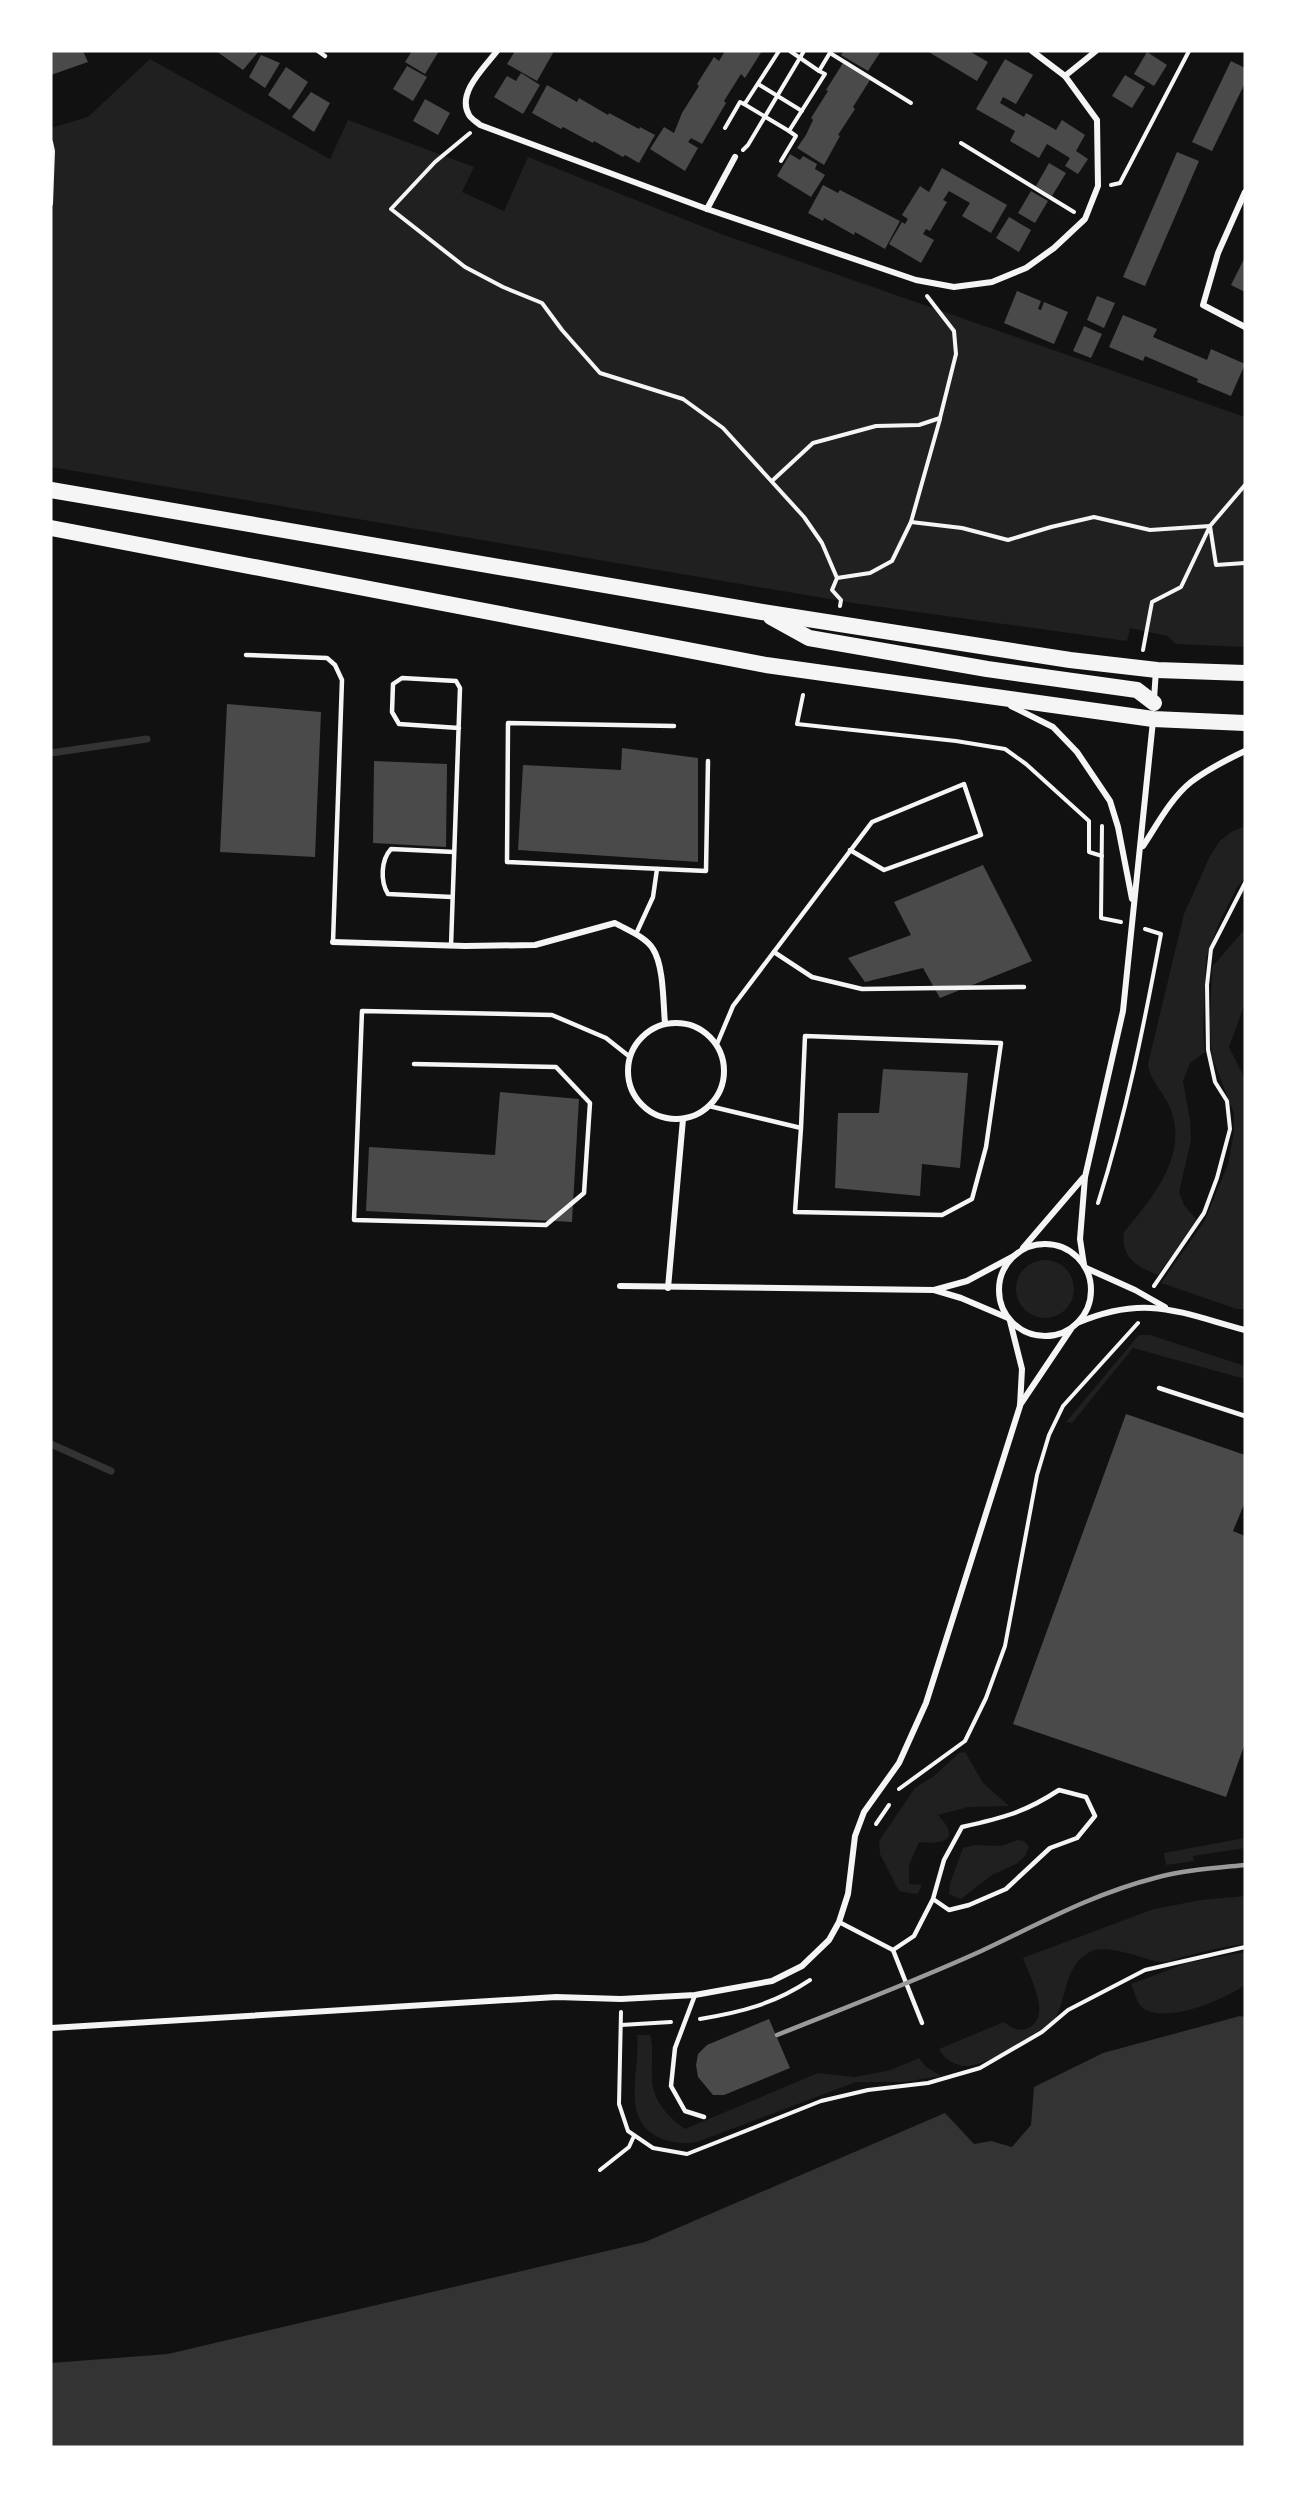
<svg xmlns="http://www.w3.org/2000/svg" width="1296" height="2498" font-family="Figtree,sans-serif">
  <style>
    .green { fill: #202020 }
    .water { fill: #333 }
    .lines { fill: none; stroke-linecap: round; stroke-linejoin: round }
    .stream { stroke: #333; stroke-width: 7 }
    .building { fill: #4a4a4a }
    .path { stroke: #f5f5f5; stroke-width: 4 }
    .service { stroke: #f5f5f5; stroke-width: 4.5 }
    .minor { stroke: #f5f5f5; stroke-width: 6 }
    .trunk { stroke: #f5f5f5; stroke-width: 16 }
    .rail { stroke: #9a9a9a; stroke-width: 4.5 }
  </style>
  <rect width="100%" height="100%" fill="#111"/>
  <g class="green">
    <path d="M 150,59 L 330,159 L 348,120 L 474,167 L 462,192 L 504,211 L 528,157 L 721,234 L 1245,417 L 1245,647 L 1176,644 L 1167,636 L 1130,628 L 1127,641 L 853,603 L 51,467 L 51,128 L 88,117 Z"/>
    <path d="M 1245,826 L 1245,878 L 1237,887 L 1219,923 L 1206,958 L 1203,1031 L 1205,1052 L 1190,1063 L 1183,1081 L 1190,1120 L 1191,1140 L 1179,1192 L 1184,1205 L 1197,1220 L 1158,1275 C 1137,1267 1120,1257 1124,1232 C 1152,1198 1188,1157 1171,1110 C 1165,1093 1150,1082 1148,1064 L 1184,914 L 1210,856 L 1219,842 L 1231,832 Z"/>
    <path d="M 1245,929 L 1245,1003 L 1229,1047 L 1245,1079 L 1245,1309 L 1237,1309 L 1161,1283 L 1204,1222 L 1228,1164 L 1234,1132 L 1234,1113 L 1212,1057 L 1210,1029 L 1212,967 Z"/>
    <circle cx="1045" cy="1289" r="29"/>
    <path d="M 1139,1335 L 1150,1335 L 1245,1366 L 1245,1379 L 1133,1348 L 1072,1423 L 1066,1422 Z"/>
    <path d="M 965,1752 L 983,1783 L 1009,1806 L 968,1807 L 938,1815 C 961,1839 945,1845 919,1842 L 909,1865 L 909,1884 L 922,1885 L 918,1893 L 915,1894 L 899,1891 L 880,1854 L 879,1841 L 915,1788 L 934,1776 L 959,1753 Z"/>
    <path d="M 1245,1838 L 1245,1848 L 1193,1856 L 1194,1861 L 1166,1865 L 1164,1853 Z"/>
    <path d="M 1018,1840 L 1024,1841 L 1029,1847 L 1025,1856 L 1016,1864 L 992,1875 L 961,1899 L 949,1894 L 950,1883 L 963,1848 L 974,1845 L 1001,1846 Z"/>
    <path d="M 1245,1896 L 1245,1944 C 1225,1946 1206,1951 1186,1956 C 1178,1958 1168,1963 1160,1962 C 1141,1959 1106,1942 1088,1953 C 1064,1967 1067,1999 1054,2021 C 1045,2036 982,2067 965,2066 C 954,2065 944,2059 939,2049 L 1004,2022 C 1012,2028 1020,2033 1030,2027 C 1052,2014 1029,1976 1023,1958 L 1154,1909 L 1201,1900 Z"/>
    <path d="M 1245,1952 L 1245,1985 C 1226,1999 1159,2028 1140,2005 C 1136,2000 1134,1990 1131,1984 L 1187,1963 Z"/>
    <path d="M 637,2035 L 650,2035 C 654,2049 651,2064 652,2078 C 652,2100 668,2117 685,2129 L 818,2073 L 855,2077 L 891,2070 L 919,2058 L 926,2067 L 941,2076 L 904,2082 L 856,2082 L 697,2142 C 683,2144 673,2143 660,2138 C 619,2120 641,2070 637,2035 Z"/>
  </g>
  <path class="water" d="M 1240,2016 L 1245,2017 L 1245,2447 L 51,2447 L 51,2363 L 168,2354 L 645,2242 L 945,2113 L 974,2144 L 991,2141 L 1012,2147 L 1031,2125 L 1034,2087 L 1103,2053 Z"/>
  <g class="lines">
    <g class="stream">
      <path d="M 51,753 L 147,739"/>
      <path d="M 51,1444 L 111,1471"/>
    </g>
  </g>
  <g class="building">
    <path d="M 51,51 L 83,51 L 88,62 L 51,75 Z"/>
    <path d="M 216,51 L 259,51 L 243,70 Z"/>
    <path d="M 412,51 L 439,51 L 425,74 L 405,62 Z"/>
    <path d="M 515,51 L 550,51 L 553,53 L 537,81 L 507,64 Z"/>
    <path d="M 725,51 L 762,51 L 745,78 L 741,74 L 724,101 L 726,103 L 702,144 L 691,138 L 688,142 L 698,148 L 685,171 L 650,149 L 664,127 L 674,133 L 682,113 L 699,86 L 697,84 L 714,57 L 719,61 Z"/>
    <path d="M 844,51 L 881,51 L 868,71 L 841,55 Z"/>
    <path d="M 927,51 L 969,51 L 988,62 L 977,81 Z"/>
    <path d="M 1147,52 L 1167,65 L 1154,86 L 1134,74 Z"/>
    <path d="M 261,55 L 280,63 L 265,88 L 249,77 Z"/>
    <path d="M 1005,59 L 1033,75 L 1016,104 L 1003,97 L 1000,103 L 1024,117 L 1026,113 L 1056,130 L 1062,120 L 1085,135 L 1076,151 L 1088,159 L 1078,174 L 1065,166 L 1070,158 L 1047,144 L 1039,158 L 1010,141 L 1015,131 L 976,109 Z"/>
    <path d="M 1231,61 L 1245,68 L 1245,83 L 1212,151 L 1192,142 Z"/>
    <path d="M 843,63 L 870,80 L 853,107 L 855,109 L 838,135 L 840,136 L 824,165 L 797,148 L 806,135 L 813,120 L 811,118 L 828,91 L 826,90 Z"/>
    <path d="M 407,66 L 427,77 L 413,101 L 393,89 Z"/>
    <path d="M 286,67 L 308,82 L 290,110 L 268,95 Z"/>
    <path d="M 521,73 L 540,85 L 523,114 L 494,97 L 507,76 L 516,81 Z"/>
    <path d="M 1125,75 L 1145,87 L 1132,108 L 1112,96 Z"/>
    <path d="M 547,85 L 577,102 L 579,98 L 608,115 L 609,113 L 639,129 L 640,127 L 655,135 L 639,163 L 625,155 L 623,157 L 594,141 L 593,143 L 563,127 L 561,129 L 532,113 Z"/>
    <path d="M 311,92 L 330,103 L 314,132 L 292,117 Z"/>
    <path d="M 425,99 L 450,113 L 438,135 L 413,121 Z"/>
    <path d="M 1177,152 L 1199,161 L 1145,286 L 1123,277 Z"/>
    <path d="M 790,154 L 800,160 L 803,156 L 817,164 L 815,169 L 825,175 L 811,197 L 777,176 Z"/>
    <path d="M 1049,163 L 1066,173 L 1052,196 L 1036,186 Z"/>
    <path d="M 942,168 L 1007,205 L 991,233 L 962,216 L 970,203 L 949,191 L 943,200 L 947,202 L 930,231 L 926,229 L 923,234 L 934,240 L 921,263 L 889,244 L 902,222 L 905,224 L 908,219 L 902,215 L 920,186 L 929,192 Z"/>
    <path d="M 823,185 L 838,193 L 840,190 L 900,221 L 885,249 L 855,232 L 854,235 L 824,218 L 823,221 L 808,213 Z"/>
    <path d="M 1031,191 L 1048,201 L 1035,223 L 1018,213 Z"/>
    <path d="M 1009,217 L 1031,230 L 1019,252 L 996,238 Z"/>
    <path d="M 1245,257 L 1245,292 L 1231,285 Z"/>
    <path d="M 1017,291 L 1041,301 L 1038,309 L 1041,310 L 1044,302 L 1068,312 L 1054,344 L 1004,323 Z"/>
    <path d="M 1097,296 L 1115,303 L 1104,328 L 1087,320 Z"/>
    <path d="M 1123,315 L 1157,329 L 1153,337 L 1207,360 L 1211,349 L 1245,364 L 1231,396 L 1197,382 L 1198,379 L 1145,356 L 1143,361 L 1109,347 Z"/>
    <path d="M 1084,326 L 1102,334 L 1091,358 L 1073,351 Z"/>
    <path d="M 227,704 L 321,712 L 315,857 L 220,852 Z"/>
    <path d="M 622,748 L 698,758 L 698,862 L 518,850 L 523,765 L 621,770 Z"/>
    <path d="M 374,761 L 447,764 L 446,847 L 373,843 Z"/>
    <path d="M 983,865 L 1032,961 L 940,998 L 923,968 L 865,982 L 848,958 L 911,935 L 894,902 Z"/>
    <path d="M 883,1069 L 968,1073 L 960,1168 L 922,1164 L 920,1196 L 835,1188 L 838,1113 L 879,1113 Z"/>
    <path d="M 500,1092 L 579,1099 L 572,1222 L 366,1211 L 369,1147 L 495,1155 Z"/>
    <path d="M 1126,1414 L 1245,1455 L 1245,1502 L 1233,1531 L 1245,1536 L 1245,1743 L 1226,1797 L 1013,1724 Z"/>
    <path d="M 769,2019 L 790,2068 L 724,2095 L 713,2095 L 698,2077 L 696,2065 L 698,2054 L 707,2045 Z"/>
  </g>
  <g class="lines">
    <g class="path">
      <path d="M 790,51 L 819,71"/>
      <path d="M 830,53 L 911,103"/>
      <path d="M 758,84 L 802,111"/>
      <path d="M 744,104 L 789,131"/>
      <path d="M 725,128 L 740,102 L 744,104 L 746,102 L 779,51"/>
      <path d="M 470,133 L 435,162 L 391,209 L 465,267 L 503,287 L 542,303 L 562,330 L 600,373 L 683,399 L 723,428 L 804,517 L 822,543 L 837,578 L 832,590 L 841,600 L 840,606"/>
      <path d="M 51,142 L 53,151 L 51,204"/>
      <path d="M 961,143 L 1074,212"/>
      <path d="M 743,150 L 748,145 L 804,51"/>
      <path d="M 781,161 L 796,136 L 789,131 L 825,74 L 819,71 L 831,51"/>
      <path d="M 1111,185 L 1120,183 L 1189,51"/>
      <path d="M 772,481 L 813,443 L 876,426 L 919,425 L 940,418 L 956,354 L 954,331 L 927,296"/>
      <path d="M 911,522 L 940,419"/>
      <path d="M 837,578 L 870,573 L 892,561 L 911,522 L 962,528 L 1008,540 L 1051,527 L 1094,517 L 1150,530 L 1210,526 L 1216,565 L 1245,563"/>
      <path d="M 1143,650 L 1152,602 L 1181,587 L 1210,526 L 1245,485"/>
      <path d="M 803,695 L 797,724 L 956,741 L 1005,749 L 1026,764 L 1089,821 L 1089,852 L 1102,856"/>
      <path d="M 1102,826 L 1101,918 L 1121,922"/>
      <path d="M 1098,1203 C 1126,1115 1144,1025 1161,934 L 1145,929"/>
      <path d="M 1154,1286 L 1204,1213 L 1217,1178 L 1230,1129 L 1227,1101 L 1215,1082 L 1208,1050 L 1207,985 L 1211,949 L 1245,883"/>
      <path d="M 899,1789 L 965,1741 L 986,1698 L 1005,1646 L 1037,1475 L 1049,1435 L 1063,1406 L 1138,1323"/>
      <path d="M 876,1824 L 889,1805"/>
      <path d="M 621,2012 L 619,2104 L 628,2131 L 653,2148 L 687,2154 L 821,2101 L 868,2090 L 928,2083 L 980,2068 L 1042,2032 L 1068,2010 L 1145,1970 L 1245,1947"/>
      <path d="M 700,2019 C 742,2012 774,2004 810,1980"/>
      <path d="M 621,2025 L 671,2022"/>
      <path d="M 600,2170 L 629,2147 L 634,2136"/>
    </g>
    <g class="service">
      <path d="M 318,51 L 325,56"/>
      <path d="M 246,655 L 327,658 L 335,665 L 342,680 L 333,942"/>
      <path d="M 674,726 L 508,723 L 507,862 L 706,871 L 708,761"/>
      <path d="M 452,897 L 388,894 C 380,881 381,860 391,849 L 454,852"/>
      <path d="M 636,934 L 653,897 L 657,869"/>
      <path d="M 451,946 L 460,688 L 456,681 L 402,678 L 393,684 L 392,712 L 399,724 L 459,728"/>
      <path d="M 774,952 L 812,977 L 862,989 L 1024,987"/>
      <path d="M 717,1044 L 733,1006 L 872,822 L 964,784 L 981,835 L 884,870 L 850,850"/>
      <path d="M 414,1064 L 556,1067 L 590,1103 L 584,1193 L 546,1225 L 354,1220 L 362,1011 L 552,1015 L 606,1038 L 630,1057"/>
      <path d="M 709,1106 L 801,1128 L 805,1036 L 1001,1043 L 986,1147 L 972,1199 L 942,1215 L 795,1212 L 801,1128"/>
      <path d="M 1159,1388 L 1245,1416"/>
      <path d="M 839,1922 L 893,1950 L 914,1936 L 933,1899 L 944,1860 L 962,1827 C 1002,1818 1024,1813 1059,1790 L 1086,1797 L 1095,1816 L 1077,1838 L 1050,1848 L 1006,1889 L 969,1905 L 949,1910 L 933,1899"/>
      <path d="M 893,1950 L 922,2023"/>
      <path d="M 695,1995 L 675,2048 L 671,2086 L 685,2111 L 704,2117"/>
    </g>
    <g class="minor">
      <path d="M 497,51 C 485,67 456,93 469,115 C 471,119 477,122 480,125 L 707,209 L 916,280 L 954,287 L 992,282 L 1026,268 L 1054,248 L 1085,219 L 1098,186 L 1097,120 L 1065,76 L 1096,51"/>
      <path d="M 1032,51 L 1065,76"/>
      <path d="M 1245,192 L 1218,253 L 1203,305 L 1245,327"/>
      <path d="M 707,209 L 735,157"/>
      <path d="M 1154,699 L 1156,670"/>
      <path d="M 1011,706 L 1053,727 L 1077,752 L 1110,801 L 1118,827 L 1132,899"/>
      <path d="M 1143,846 C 1157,825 1171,798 1191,782 C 1208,769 1226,760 1245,751"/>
      <path d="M 333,942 L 465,946 L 535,945 L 615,923 C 627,930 646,937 653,949 C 664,966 663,1003 665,1023"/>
      <circle cx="676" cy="1071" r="48"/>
      <circle cx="1045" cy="1290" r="46"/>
      <path d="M 1023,1248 L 1083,1178"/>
      <path d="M 1084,1265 L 1080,1239 L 1085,1177 L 1123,1011 L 1153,721"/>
      <path d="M 1086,1268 L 1135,1290 L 1165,1307"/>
      <path d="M 620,1286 L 934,1290 L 967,1281 L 1014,1256"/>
      <path d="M 668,1288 L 683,1119"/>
      <path d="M 934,1290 L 961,1298 L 1008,1318"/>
      <path d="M 1077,1323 C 1146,1294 1178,1312 1245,1330"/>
      <path d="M 1020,1405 L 1071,1329"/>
      <path d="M 51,2028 L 556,1997 L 621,1999 L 695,1995 L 772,1981 L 802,1966 L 829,1940 L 839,1922 L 848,1894 L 855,1836 L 864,1812 L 899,1763 L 926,1703 L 1020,1406 L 1022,1369 L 1010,1321"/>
    </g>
    <g class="trunk">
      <path d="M 51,490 L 762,612 L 1070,660 L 1157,670 L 1245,673"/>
      <path d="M 51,528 L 766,665 L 1153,719 L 1245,723"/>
      <path d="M 771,617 L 809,638 L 987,669 L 1137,690 L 1154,703"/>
    </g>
    <path class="rail" d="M 777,2035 C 844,2008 913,1982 979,1952 C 1037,1925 1092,1894 1155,1878 C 1184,1870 1215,1868 1245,1865"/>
  </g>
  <rect width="1296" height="2498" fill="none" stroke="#ffffff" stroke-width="105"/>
</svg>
